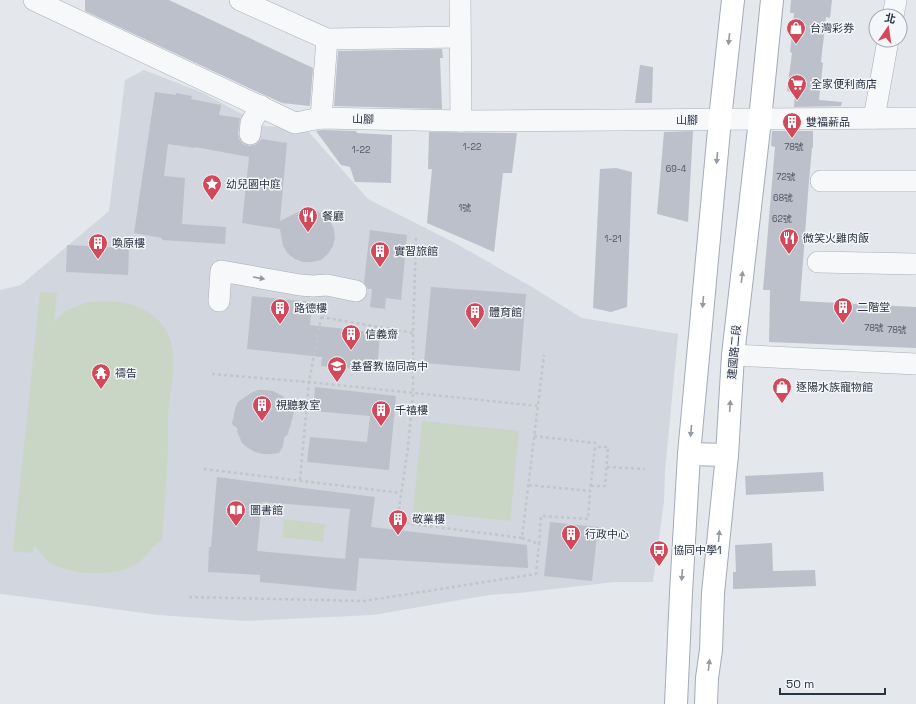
<svg xmlns="http://www.w3.org/2000/svg" width="916" height="704" font-family="'Space Grotesk','Noto Sans TC',sans-serif">
  <style>
    .built { fill: #d2d6de }
    .green { fill: #c9d6c5 }
    .building { fill: #bbc0ca; fill-rule: evenodd }
    .lines { fill: none; stroke-linecap: round; stroke-linejoin: round }
    .minor-casing { stroke: #a9aeb7; stroke-width: 22 }
    .major-casing { stroke: #a3abb8; stroke-width: 24 }
    .path { stroke: #c2c5cb; stroke-width: 2.5; stroke-dasharray: 3 3; stroke-linecap: butt }
    .minor { stroke: #f7f8fa; stroke-width: 21 }
    .major { stroke: #fff; stroke-width: 22 }
    .oneway { fill: #959aa2 }
    .oneway2 { fill: #9196a0 }
    .labels { text-anchor: middle; stroke-width: 3; stroke-linejoin: round; paint-order: stroke }
    .number-label { font-size: 9px; fill: #4f5766 }
    .poi-label { font-size: 11px; fill: #2b3445; stroke: #f4f6f9; text-anchor: start }
    .street-label { font-size: 11px; fill: #2b3445; stroke: #f4f6f9 }
  </style>
  <rect width="100%" height="100%" fill="#e4e7ec"/>
  <path class="built" d="M 144,70 L 203,93 L 264,126 L 306,129 L 368,199 L 455,243 L 532,287 L 582,318 L 678,334 L 665,472 L 664,501 L 653,582 L 614,582 L 519,593 L 489,595 L 373,615 L 246,621 L 158,615 L 25,597 L 0,594 L 0,290 L 21,285 L 109,211 L 125,80 Z"/>
  <g class="green">
    <path d="M 40,292 L 57,293 L 54,322 C 57,319 60,316 63,313 C 79,302 99,300 118,302 C 139,304 161,316 169,336 C 179,362 169,391 168,418 C 168,428 168,438 168,448 C 167,479 164,509 162,540 C 159,542 155,545 152,548 C 146,554 143,560 135,565 C 113,577 69,576 48,561 C 43,557 38,551 33,545 L 33,553 L 13,551 Z"/>
    <path d="M 422,421 L 519,431 L 510,521 L 413,511 Z"/>
    <path d="M 284,519 L 325,524 L 323,542 L 282,537 Z"/>
  </g>
  <g class="building">
    <path d="M 85,0 L 169,0 L 313,68 L 310,106 L 282,103 L 267,96 L 262,94 L 85,11 Z"/>
    <path d="M 791,0 L 832,0 L 830,18 L 826,17 L 821,62 L 823,63 L 819,100 L 842,102 L 841,106 L 794,107 L 795,92 L 787,91 L 792,53 L 790,52 L 794,13 L 790,13 Z"/>
    <path d="M 442,49 L 443,58 L 440,58 L 442,109 L 334,106 L 338,51 Z"/>
    <path d="M 640,65 L 653,67 L 652,103 L 635,103 Z"/>
    <path d="M 155,92 L 176,95 L 176,93 L 192,96 L 191,99 L 221,105 L 219,115 L 240,118 L 238,133 L 239,139 L 243,144 L 249,146 L 255,145 L 260,141 L 261,139 L 287,143 L 280,221 L 300,211 L 309,210 L 317,211 L 324,215 L 330,221 L 334,229 L 335,238 L 333,246 L 328,254 L 321,260 L 312,262 L 303,262 L 295,259 L 288,254 L 283,246 L 280,229 L 242,223 L 249,157 L 195,147 L 195,148 L 168,144 L 164,176 L 185,178 L 182,224 L 226,227 L 225,244 L 162,240 L 162,238 L 134,233 Z"/>
    <path d="M 322,130 L 356,131 L 357,133 L 392,135 L 391,183 L 355,182 L 350,167 L 341,165 L 316,131 Z"/>
    <path d="M 693,131 L 688,222 L 657,214 L 664,132 Z"/>
    <path d="M 773,131 L 813,131 L 813,148 L 812,148 L 809,181 L 800,301 L 916,307 L 916,348 L 769,342 L 770,290 L 763,290 L 775,147 L 771,146 L 772,132 Z"/>
    <path d="M 429,132 L 517,133 L 512,173 L 503,173 L 494,252 L 427,223 L 432,169 L 428,169 Z"/>
    <path d="M 616,168 L 632,172 L 627,307 L 611,312 L 593,308 L 600,169 Z"/>
    <path d="M 370,230 L 407,235 L 401,300 L 386,298 L 385,309 L 370,307 L 372,289 L 368,289 L 364,282 Z"/>
    <path d="M 67,245 L 129,248 L 128,275 L 66,272 Z"/>
    <path d="M 431,287 L 526,294 L 520,371 L 424,363 Z"/>
    <path d="M 252,296 L 312,302 L 310,325 L 380,333 L 377,371 L 321,366 L 322,357 L 247,349 Z"/>
    <path d="M 315,387 L 396,396 L 389,470 L 307,462 L 310,437 L 367,442 L 370,416 L 313,411 Z"/>
    <path d="M 258,390 L 266,390 L 273,391 L 281,395 L 287,400 L 292,407 L 294,412 L 288,434 L 284,438 L 283,446 L 279,453 L 271,454 L 263,454 L 255,452 L 248,448 L 242,443 L 237,431 L 238,429 L 232,424 L 235,409 L 238,402 L 251,393 Z"/>
    <path d="M 823,472 L 824,491 L 746,495 L 745,476 Z"/>
    <path d="M 217,477 L 375,497 L 371,527 L 527,545 L 528,568 L 359,558 L 356,591 L 260,582 L 260,575 L 208,572 L 209,547 L 211,547 ZM 262,502 L 350,509 L 345,559 L 257,551 Z"/>
    <path d="M 550,522 L 598,527 L 592,581 L 544,576 Z"/>
    <path d="M 772,543 L 773,571 L 815,570 L 816,586 L 733,589 L 733,572 L 736,572 L 735,545 Z"/>
  </g>
  <g class="lines">
    <g class="minor-casing">
      <g id="minor">
        <path d="M 34,0 L 295,123 L 321,118 L 461,121 L 916,118"/>
        <path d="M 240,0 L 327,39 L 460,37"/>
        <path d="M 460,0 L 461,121"/>
        <path d="M 893,16 L 896,0"/>
        <path d="M 321,118 L 327,39"/>
        <path d="M 874,118 L 888,40"/>
        <path d="M 250,134 L 251,123 L 261,106"/>
        <path d="M 821,181 L 916,181"/>
        <path d="M 818,262 L 916,264"/>
        <path d="M 219,301 L 221,271 L 300,285 L 313,286 L 327,285 L 356,291"/>
        <path d="M 733,355 L 916,364"/>
      </g>
    </g>
    <g class="major-casing">
      <g id="major">
        <path d="M 689,454 L 727,455"/>
        <path d="M 676,704 L 681,593 L 689,454 L 720,119 L 733,0"/>
        <path d="M 706,704 L 707,678 L 711,650 L 713,593 L 727,455 L 733,355 L 760,120 L 772,0"/>
      </g>
    </g>
    <g class="path">
      <path d="M 416,238 L 413,333 L 413,394 L 408,447 L 397,522 L 522,538 L 544,355"/>
      <path d="M 321,317 L 413,333"/>
      <path d="M 212,374 L 309,382 L 538,406"/>
      <path d="M 607,467 L 645,469"/>
      <path d="M 204,469 L 401,493"/>
      <path d="M 300,480 L 309,382 L 324,302"/>
      <path d="M 529,485 L 590,491 L 595,447 L 595,443 L 534,436"/>
      <path d="M 591,486 L 605,486 L 608,447 L 595,447"/>
      <path d="M 522,538 L 539,544 L 541,516 L 588,519 L 590,491"/>
      <path d="M 189,597 L 364,601 L 536,574 L 539,544"/>
    </g>
    <use href="#minor" class="minor"/>
    <use href="#major" class="major"/>
  </g>
  <defs><path id="oneway-solid" d="M-6-.8H1V-3.2L6.5 0L1 3.2V.8H-6Z"/></defs>
  <g class="oneway">
    <use href="#oneway-solid" transform="translate(729 39) rotate(96)"/>
    <use href="#oneway-solid" transform="translate(717 158) rotate(95)"/>
    <use href="#oneway-solid" transform="translate(742 277) rotate(-83)"/>
    <use href="#oneway-solid" transform="translate(703 302) rotate(95)"/>
    <use href="#oneway-solid" transform="translate(730 406) rotate(-86)"/>
    <use href="#oneway-solid" transform="translate(691 431) rotate(95)"/>
    <use href="#oneway-solid" transform="translate(719 536) rotate(-85)"/>
    <use href="#oneway-solid" transform="translate(682 575) rotate(94)"/>
    <use href="#oneway-solid" transform="translate(709 665) rotate(-83)"/>
  </g>
  <use class="oneway2" href="#oneway-solid" transform="translate(259 278) rotate(10)"/>
  <defs>
    <g id="shop-pin" transform="scale(1)"><path d="M0 17L-7.5 6A9.5 9.5 0 1 1 7.5 6Z" fill="#d1495b" stroke="#f4f6f9"/><path d="M-5-2.5h2.3a2.7 3.5 0 0 1 5.4 0H5L5.5 6h-11ZM-1.5-2.5h3a1.5 2.3 0 0 0-3 0Z" fill="#fff"/></g>
    <g id="supermarket-pin" transform="scale(1)"><path d="M0 17L-7.5 6A9.5 9.5 0 1 1 7.5 6Z" fill="#d1495b" stroke="#f4f6f9"/><path d="M-6-5.5h2.5l.6 2H6L4.5 2H-2.5L-4.4-4H-6ZM-1.5 3.2a1.3 1.3 0 1 0 .1 0ZM3 3.2a1.3 1.3 0 1 0 .1 0Z" fill="#fff"/></g>
    <g id="building-pin" transform="scale(1)"><path d="M0 17L-7.5 6A9.5 9.5 0 1 1 7.5 6Z" fill="#d1495b" stroke="#f4f6f9"/><path d="M-4-6H4V6H1V3H-1V6H-4ZM-2.5-4.3h1.7v1.8h-1.7ZM.8-4.3h1.7v1.8H.8ZM-2.5-1h1.7V.8h-1.7ZM.8-1h1.7V.8H.8Z" fill="#fff"/></g>
    <g id="sight-pin" transform="scale(1)"><path d="M0 17L-7.5 6A9.5 9.5 0 1 1 7.5 6Z" fill="#d1495b" stroke="#f4f6f9"/><path d="M0-6L1.8-2.2L6-1.7L2.9 1.2L3.7 5.4L0 3.3L-3.7 5.4L-2.9 1.2L-6-1.7L-1.8-2.2Z" fill="#fff"/></g>
    <g id="restaurant-pin" transform="scale(1)"><path d="M0 17L-7.5 6A9.5 9.5 0 1 1 7.5 6Z" fill="#d1495b" stroke="#f4f6f9"/><path d="M-5-6h1v4h1v-4h1v4h1v-4h1v5L-1.5 .5V6h-2V.5L-5-1ZM5-6V6H3V1.5H1.5Q1.5-4 5-6Z" fill="#fff"/></g>
    <g id="school-pin" transform="scale(1)"><path d="M0 17L-7.5 6A9.5 9.5 0 1 1 7.5 6Z" fill="#d1495b" stroke="#f4f6f9"/><path d="M0-5L7-2L0 1L-7-2ZM-4 1L0 2.5L4 1V4Q0 6-4 4Z" fill="#fff"/></g>
    <g id="temple-pin" transform="scale(1)"><path d="M0 17L-7.5 6A9.5 9.5 0 1 1 7.5 6Z" fill="#d1495b" stroke="#f4f6f9"/><path d="M0-6L5-2H3V0L6.5 2.5H4V6H1.5V3h-3V6H-4V2.5H-6.5L-3 0V-2H-5Z" fill="#fff"/></g>
    <g id="library-pin" transform="scale(1)"><path d="M0 17L-7.5 6A9.5 9.5 0 1 1 7.5 6Z" fill="#d1495b" stroke="#f4f6f9"/><path d="M-6-4Q-3-5.5-.7-3.5V5Q-3 3-6 4ZM6-4Q3-5.5 .7-3.5V5Q3 3 6 4Z" fill="#fff"/></g>
    <g id="bus-pin" transform="scale(1)"><path d="M0 17L-7.5 6A9.5 9.5 0 1 1 7.5 6Z" fill="#d1495b" stroke="#f4f6f9"/><path d="M-5-6H5V4H4V6H2V4H-2V6H-4V4H-5ZM-3.5-4V0h7V-4ZM-3.5 1.2v1.5H-2V1.2ZM2 1.2v1.5H3.5V1.2Z" fill="#fff"/></g>
  </defs>
  <g fill-rule="evenodd">
    <use href="#shop-pin" x="796" y="28"/>
    <use href="#supermarket-pin" x="797" y="84"/>
    <use href="#building-pin" x="792" y="122"/>
    <use href="#sight-pin" x="212" y="184"/>
    <use href="#restaurant-pin" x="308" y="216"/>
    <use href="#restaurant-pin" x="789" y="238"/>
    <use href="#building-pin" x="98" y="243"/>
    <use href="#building-pin" x="380" y="251"/>
    <use href="#building-pin" x="843" y="307"/>
    <use href="#building-pin" x="280" y="308"/>
    <use href="#building-pin" x="475" y="312"/>
    <use href="#building-pin" x="351" y="334"/>
    <use href="#school-pin" x="337" y="366"/>
    <use href="#temple-pin" x="101" y="373"/>
    <use href="#shop-pin" x="782" y="387"/>
    <use href="#building-pin" x="262" y="405"/>
    <use href="#building-pin" x="381" y="410"/>
    <use href="#library-pin" x="236" y="510"/>
    <use href="#building-pin" x="398" y="519"/>
    <use href="#building-pin" x="571" y="534"/>
    <use href="#bus-pin" x="659" y="550"/>
  </g>
  <g class="labels">
    <g class="number-label">
      <text x="472" y="150">1-22</text>
      <text x="794" y="150">78號</text>
      <text x="361" y="153">1-22</text>
      <text x="676" y="172">69-4</text>
      <text x="786" y="180">72號</text>
      <text x="783" y="201">68號</text>
      <text x="465" y="211">1號</text>
      <text x="782" y="222">62號</text>
      <text x="613" y="242">1-21</text>
      <text x="874" y="331">78號</text>
      <text x="897" y="333">78號</text>
    </g>
    <g class="poi-label">
      <text x="810" y="32">台灣彩券</text>
      <text x="811" y="88">全家便利商店</text>
      <text x="806" y="126">雙福薪品</text>
      <text x="226" y="188">幼兒園中庭</text>
      <text x="322" y="220">餐廳</text>
      <text x="803" y="242">微笑火雞肉飯</text>
      <text x="112" y="247">喚原樓</text>
      <text x="394" y="255">實習旅館</text>
      <text x="857" y="311">二階堂</text>
      <text x="294" y="312">路德樓</text>
      <text x="489" y="316">體育館</text>
      <text x="365" y="338">信義齋</text>
      <text x="351" y="370">基督教協同高中</text>
      <text x="115" y="377">禱告</text>
      <text x="796" y="391">逐陽水族寵物館</text>
      <text x="276" y="409">視聽教室</text>
      <text x="395" y="414">千禧樓</text>
      <text x="250" y="514">圖書館</text>
      <text x="412" y="523">敬業樓</text>
      <text x="585" y="538">行政中心</text>
      <text x="673" y="554">協同中學1</text>
    </g>
    <g class="street-label">
      <text transform="translate(363 119) rotate(1)" y="4">山腳</text>
      <text x="687" y="124">山腳</text>
      <text transform="translate(734 352) rotate(-85)" y="4">建國路二段</text>
    </g>
  </g>
  <g transform="translate(888 28) rotate(13)"><circle r="19" fill="#f4f6f9" stroke="#a4a8b1"/>
  <path d="M0-3L7 15L0 10L-7 15Z" fill="#d1495b"/>
  <text y="-6" font-size="11" font-weight="bold" text-anchor="middle" fill="#2b3445">北</text>
  </g>
  <path d="M780 688v6h105v-6" fill="none" stroke="#2b3445" stroke-width="2"/>
  <text x="786" y="688" font-size="12" fill="#2b3445" stroke="#f4f6f9" stroke-width="3" paint-order="stroke">50 m</text>
</svg>
